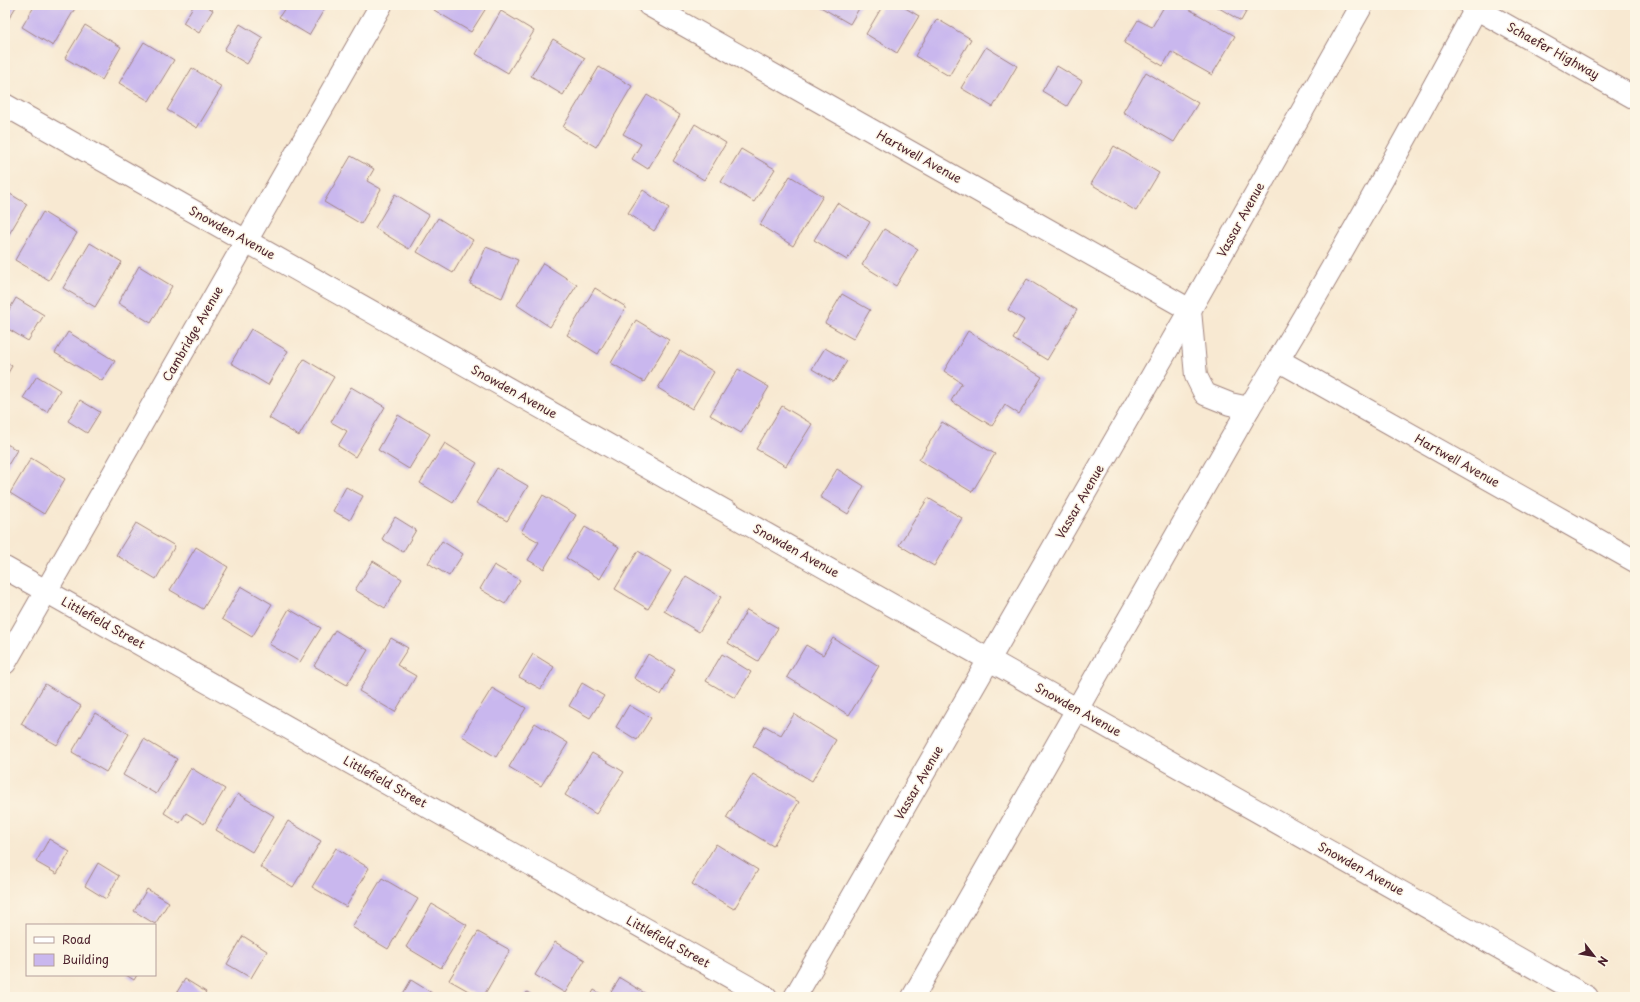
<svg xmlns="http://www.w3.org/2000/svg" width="1640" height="1002" font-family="'Playpen Sans',sans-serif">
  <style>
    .building { fill: #c9b7ee }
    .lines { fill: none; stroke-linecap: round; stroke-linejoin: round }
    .minor-casing { stroke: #a1847e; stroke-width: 24 }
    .path { stroke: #a1847e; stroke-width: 2.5; stroke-dasharray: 1 3; stroke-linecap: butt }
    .minor { stroke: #fff; stroke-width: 22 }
    .labels { text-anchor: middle; stroke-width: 3; stroke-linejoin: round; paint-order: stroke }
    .street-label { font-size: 12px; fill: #4a1f2b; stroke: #fcf5e5 }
  </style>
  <rect width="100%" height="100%" fill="#fcf5e5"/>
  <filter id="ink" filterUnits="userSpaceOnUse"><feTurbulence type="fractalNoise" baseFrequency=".025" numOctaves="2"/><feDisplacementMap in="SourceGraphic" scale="8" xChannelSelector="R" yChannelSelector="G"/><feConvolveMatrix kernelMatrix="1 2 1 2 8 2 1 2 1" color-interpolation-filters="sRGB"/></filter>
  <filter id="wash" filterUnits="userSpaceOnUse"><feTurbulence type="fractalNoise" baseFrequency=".012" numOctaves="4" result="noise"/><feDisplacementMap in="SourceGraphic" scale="16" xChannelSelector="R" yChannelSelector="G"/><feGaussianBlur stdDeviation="0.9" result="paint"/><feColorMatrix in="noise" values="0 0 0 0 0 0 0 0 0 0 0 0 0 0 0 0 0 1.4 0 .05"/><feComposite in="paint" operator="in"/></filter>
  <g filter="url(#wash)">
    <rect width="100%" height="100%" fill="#f8e9d2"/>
    <g id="blocks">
      <g class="building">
        <path d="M 5,5 L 17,5 L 5,25 Z"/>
        <path d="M 35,5 L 77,5 L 53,46 L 22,27 Z"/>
        <path d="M 194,5 L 204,5 L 213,10 L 199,33 L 183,23 Z"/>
        <path d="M 287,5 L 319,5 L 325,8 L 309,35 L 279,17 Z"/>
        <path d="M 436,5 L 488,5 L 471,32 L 434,10 Z"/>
        <path d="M 817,5 L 861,5 L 850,24 Z"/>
        <path d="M 883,5 L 900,5 L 919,16 L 897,53 L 866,34 Z"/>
        <path d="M 1165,5 L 1182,5 L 1235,36 L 1212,75 L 1171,52 L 1163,66 L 1124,43 L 1138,20 L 1152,27 Z"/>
        <path d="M 1214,5 L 1250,5 L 1241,21 Z"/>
        <path d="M 501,11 L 534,31 L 508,73 L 476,54 Z"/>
        <path d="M 937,19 L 971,39 L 949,76 L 915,56 Z"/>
        <path d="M 240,24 L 263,38 L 247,64 L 224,50 Z"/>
        <path d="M 85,25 L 121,47 L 102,80 L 65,58 Z"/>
        <path d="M 553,39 L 585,58 L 563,95 L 531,76 Z"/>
        <path d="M 144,42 L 174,60 L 149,101 L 119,83 Z"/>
        <path d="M 986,47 L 1017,66 L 993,107 L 961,88 Z"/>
        <path d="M 1057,66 L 1082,81 L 1067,106 L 1042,91 Z"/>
        <path d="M 599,67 L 632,86 L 596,147 L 563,127 Z"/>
        <path d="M 192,68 L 222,87 L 197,128 L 167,110 Z"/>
        <path d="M 1146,72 L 1198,103 L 1174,142 L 1123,112 Z"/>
        <path d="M 647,95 L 680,115 L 648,169 L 632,159 L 641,144 L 623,134 Z"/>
        <path d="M 695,124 L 726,143 L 704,180 L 673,161 Z"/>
        <path d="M 1114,146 L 1159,173 L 1136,211 L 1091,184 Z"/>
        <path d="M 741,149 L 775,169 L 754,202 L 721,182 Z"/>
        <path d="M 351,156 L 374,169 L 367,181 L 381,189 L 361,224 L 324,202 Z"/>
        <path d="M 790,176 L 823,196 L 793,246 L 760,225 Z"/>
        <path d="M 643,190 L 669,208 L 654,231 L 628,213 Z"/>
        <path d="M 5,191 L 27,204 L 5,241 Z"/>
        <path d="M 395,194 L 429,215 L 409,249 L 375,228 Z"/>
        <path d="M 837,203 L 870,222 L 847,260 L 814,240 Z"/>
        <path d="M 43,212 L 77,233 L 49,280 L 15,260 Z"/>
        <path d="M 438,218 L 473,240 L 453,273 L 417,252 Z"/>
        <path d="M 884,229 L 918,249 L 896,286 L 862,265 Z"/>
        <path d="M 90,243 L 122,262 L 95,307 L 63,288 Z"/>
        <path d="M 486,247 L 518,260 L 502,298 L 470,284 Z"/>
        <path d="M 543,263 L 577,285 L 550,327 L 517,305 Z"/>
        <path d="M 139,266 L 172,286 L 151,323 L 118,303 Z"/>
        <path d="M 1027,279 L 1077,310 L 1047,360 L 1013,339 L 1024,320 L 1008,310 Z"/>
        <path d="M 595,288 L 626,307 L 598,354 L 567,335 Z"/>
        <path d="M 842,294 L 870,310 L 853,339 L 825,323 Z"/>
        <path d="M 16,298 L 44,315 L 28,341 L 5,327 L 5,317 Z"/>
        <path d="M 636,320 L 669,340 L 644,382 L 611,363 Z"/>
        <path d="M 251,329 L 288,351 L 268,385 L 231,363 Z"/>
        <path d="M 968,331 L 1042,377 L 1019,414 L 1005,405 L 992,426 L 951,401 L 962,383 L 944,371 Z"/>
        <path d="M 68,332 L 115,361 L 102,381 L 55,353 Z"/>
        <path d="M 825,348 L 847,361 L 834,382 L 812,369 Z"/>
        <path d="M 680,351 L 714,372 L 692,409 L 658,388 Z"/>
        <path d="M 304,359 L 334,377 L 299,436 L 269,418 Z"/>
        <path d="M 5,361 L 12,366 L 5,378 Z"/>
        <path d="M 738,369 L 769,387 L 741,433 L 710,415 Z"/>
        <path d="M 37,376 L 60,390 L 47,412 L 23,398 Z"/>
        <path d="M 351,387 L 385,407 L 355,457 L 338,446 L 347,431 L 331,422 Z"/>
        <path d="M 80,400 L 100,412 L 87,433 L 68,421 Z"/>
        <path d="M 782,406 L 812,424 L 786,466 L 756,449 Z"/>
        <path d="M 398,415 L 430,434 L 409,469 L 378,450 Z"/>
        <path d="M 942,422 L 995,454 L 972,492 L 919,460 Z"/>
        <path d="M 5,443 L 17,450 L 5,470 Z"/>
        <path d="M 445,443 L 477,463 L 453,503 L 420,483 Z"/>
        <path d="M 31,458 L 65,479 L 44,514 L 10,493 Z"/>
        <path d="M 497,468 L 528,486 L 507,521 L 476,503 Z"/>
        <path d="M 837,469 L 864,486 L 848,514 L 820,497 Z"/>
        <path d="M 346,487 L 363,496 L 350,520 L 333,511 Z"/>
        <path d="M 543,495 L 576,515 L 544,569 L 528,560 L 539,542 L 521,532 Z"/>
        <path d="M 928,498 L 962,518 L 934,566 L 899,545 Z"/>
        <path d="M 395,517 L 416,530 L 403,552 L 382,539 Z"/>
        <path d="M 136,523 L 175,546 L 156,579 L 116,555 Z"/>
        <path d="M 585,527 L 619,547 L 600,579 L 566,558 Z"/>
        <path d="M 442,541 L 463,554 L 449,576 L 428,563 Z"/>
        <path d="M 196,547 L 228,567 L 203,609 L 170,590 Z"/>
        <path d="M 638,551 L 671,571 L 648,609 L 615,589 Z"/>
        <path d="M 373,561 L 402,579 L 385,608 L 355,590 Z"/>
        <path d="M 494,565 L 520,580 L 505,604 L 480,589 Z"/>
        <path d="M 686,576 L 721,597 L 699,632 L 664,611 Z"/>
        <path d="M 241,586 L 272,604 L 252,637 L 222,619 Z"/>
        <path d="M 289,609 L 321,628 L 300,662 L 269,644 Z"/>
        <path d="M 747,610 L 778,628 L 758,661 L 728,643 Z"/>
        <path d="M 335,630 L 368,650 L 347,685 L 314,666 Z"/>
        <path d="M 391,638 L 408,648 L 397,665 L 416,676 L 395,712 L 359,691 Z"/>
        <path d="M 833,638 L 879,666 L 849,715 L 787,677 L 806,645 L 823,655 Z"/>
        <path d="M 533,654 L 554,667 L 541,689 L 519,677 Z"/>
        <path d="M 648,654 L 675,670 L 661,695 L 634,678 Z"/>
        <path d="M 722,654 L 751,672 L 735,698 L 706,681 Z"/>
        <path d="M 582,683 L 604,696 L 590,718 L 569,706 Z"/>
        <path d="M 45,684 L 81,706 L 57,745 L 21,724 Z"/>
        <path d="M 492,688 L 526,708 L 496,757 L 462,736 Z"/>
        <path d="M 629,705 L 651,718 L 637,740 L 616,727 Z"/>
        <path d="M 95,713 L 129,734 L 106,772 L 72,752 Z"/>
        <path d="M 794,714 L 836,740 L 812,781 L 753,746 L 765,726 L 781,735 Z"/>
        <path d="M 535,723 L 568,743 L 541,786 L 509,767 Z"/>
        <path d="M 144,739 L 177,759 L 156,794 L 123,775 Z"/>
        <path d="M 592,753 L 624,772 L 596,814 L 565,795 Z"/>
        <path d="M 191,768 L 225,789 L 204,824 L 186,813 L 180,823 L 164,813 Z"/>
        <path d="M 753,774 L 799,802 L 773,846 L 726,818 Z"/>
        <path d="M 238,794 L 274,816 L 252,852 L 216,830 Z"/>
        <path d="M 288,821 L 321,841 L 293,887 L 260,867 Z"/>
        <path d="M 49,839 L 70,852 L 57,874 L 36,862 Z"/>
        <path d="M 716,844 L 758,870 L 734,909 L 692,884 Z"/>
        <path d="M 336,848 L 369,868 L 346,907 L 312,887 Z"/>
        <path d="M 98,863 L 119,876 L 106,899 L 85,886 Z"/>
        <path d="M 382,878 L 418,899 L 388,949 L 352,927 Z"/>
        <path d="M 147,889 L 169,902 L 155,924 L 134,911 Z"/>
        <path d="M 432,904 L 467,925 L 441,968 L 406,947 Z"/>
        <path d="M 478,932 L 510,950 L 483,997 L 479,997 L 449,980 Z"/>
        <path d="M 243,936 L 267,951 L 251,978 L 227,964 Z"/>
        <path d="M 555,942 L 585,960 L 565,993 L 535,975 Z"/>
        <path d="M 126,975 L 137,975 L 134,980 Z"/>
        <path d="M 620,978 L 651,997 L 608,997 Z"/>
        <path d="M 185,979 L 206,992 L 203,997 L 174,997 Z"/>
        <path d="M 411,980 L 432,993 L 430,997 L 401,997 Z"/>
        <path d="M 594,990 L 606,997 L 590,997 Z"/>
        <path d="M 527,992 L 535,997 L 524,997 Z"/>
      </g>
    </g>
  </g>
  <g filter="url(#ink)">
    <use href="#blocks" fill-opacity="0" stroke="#a1847e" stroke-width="1"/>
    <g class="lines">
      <g class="minor-casing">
        <g id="minor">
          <path d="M 649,5 L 1190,310"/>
          <path d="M 1470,5 L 1635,98"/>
          <path d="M 5,105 L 1587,997"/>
          <path d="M 1190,310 L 1196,376 L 1205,394 L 1230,404 L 1249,408"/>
          <path d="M 1278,360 L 1635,561"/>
          <path d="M 5,568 L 766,997"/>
          <path d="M 5,663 L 381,5"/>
          <path d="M 795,997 L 1190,310 L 1362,5"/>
          <path d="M 913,997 L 1249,408 C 1330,276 1405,141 1478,5"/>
        </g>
      </g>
      <path class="path" d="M 836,996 L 838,997"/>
      <use href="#minor" class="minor"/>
    </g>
  </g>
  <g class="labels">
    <g class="street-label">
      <text transform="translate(1553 51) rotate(29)" y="4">Schaefer Highway</text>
      <text transform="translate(919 157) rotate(29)" y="4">Hartwell Avenue</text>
      <text transform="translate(1241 220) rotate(-61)" y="4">Vassar Avenue</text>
      <text transform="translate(232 233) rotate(29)" y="4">Snowden Avenue</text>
      <text transform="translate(193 334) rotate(-60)" y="4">Cambridge Avenue</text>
      <text transform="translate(514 392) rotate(29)" y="4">Snowden Avenue</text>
      <text transform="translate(1457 461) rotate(29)" y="4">Hartwell Avenue</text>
      <text transform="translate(1080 502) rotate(-60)" y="4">Vassar Avenue</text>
      <text transform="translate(796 551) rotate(29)" y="4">Snowden Avenue</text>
      <text transform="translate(103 623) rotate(29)" y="4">Littlefield Street</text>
      <text transform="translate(1078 710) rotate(29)" y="4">Snowden Avenue</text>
      <text transform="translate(385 782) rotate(29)" y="4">Littlefield Street</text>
      <text transform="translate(919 783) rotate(-60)" y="4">Vassar Avenue</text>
      <text transform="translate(1361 869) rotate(29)" y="4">Snowden Avenue</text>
      <text transform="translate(668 942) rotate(29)" y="4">Littlefield Street</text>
    </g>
  </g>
  <rect width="1640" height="1002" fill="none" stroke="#fcf5e5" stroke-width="20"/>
  <rect x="26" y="924" width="130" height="52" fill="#fcf5e5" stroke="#b59f9b"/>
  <rect x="34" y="937" width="20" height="6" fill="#ffffff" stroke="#b59f9b"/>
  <text x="62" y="944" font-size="12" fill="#4a1f2b">Road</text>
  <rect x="34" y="954" width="20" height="12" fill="#c9b7ee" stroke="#b59f9b"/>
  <text x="62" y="964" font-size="12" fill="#4a1f2b">Building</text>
  <g transform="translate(1594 956) rotate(121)" stroke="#fcf5e5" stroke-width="3" paint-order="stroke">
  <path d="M0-3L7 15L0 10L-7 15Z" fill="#4a1f2b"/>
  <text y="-6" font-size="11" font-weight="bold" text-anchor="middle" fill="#4a1f2b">N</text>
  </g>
</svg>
